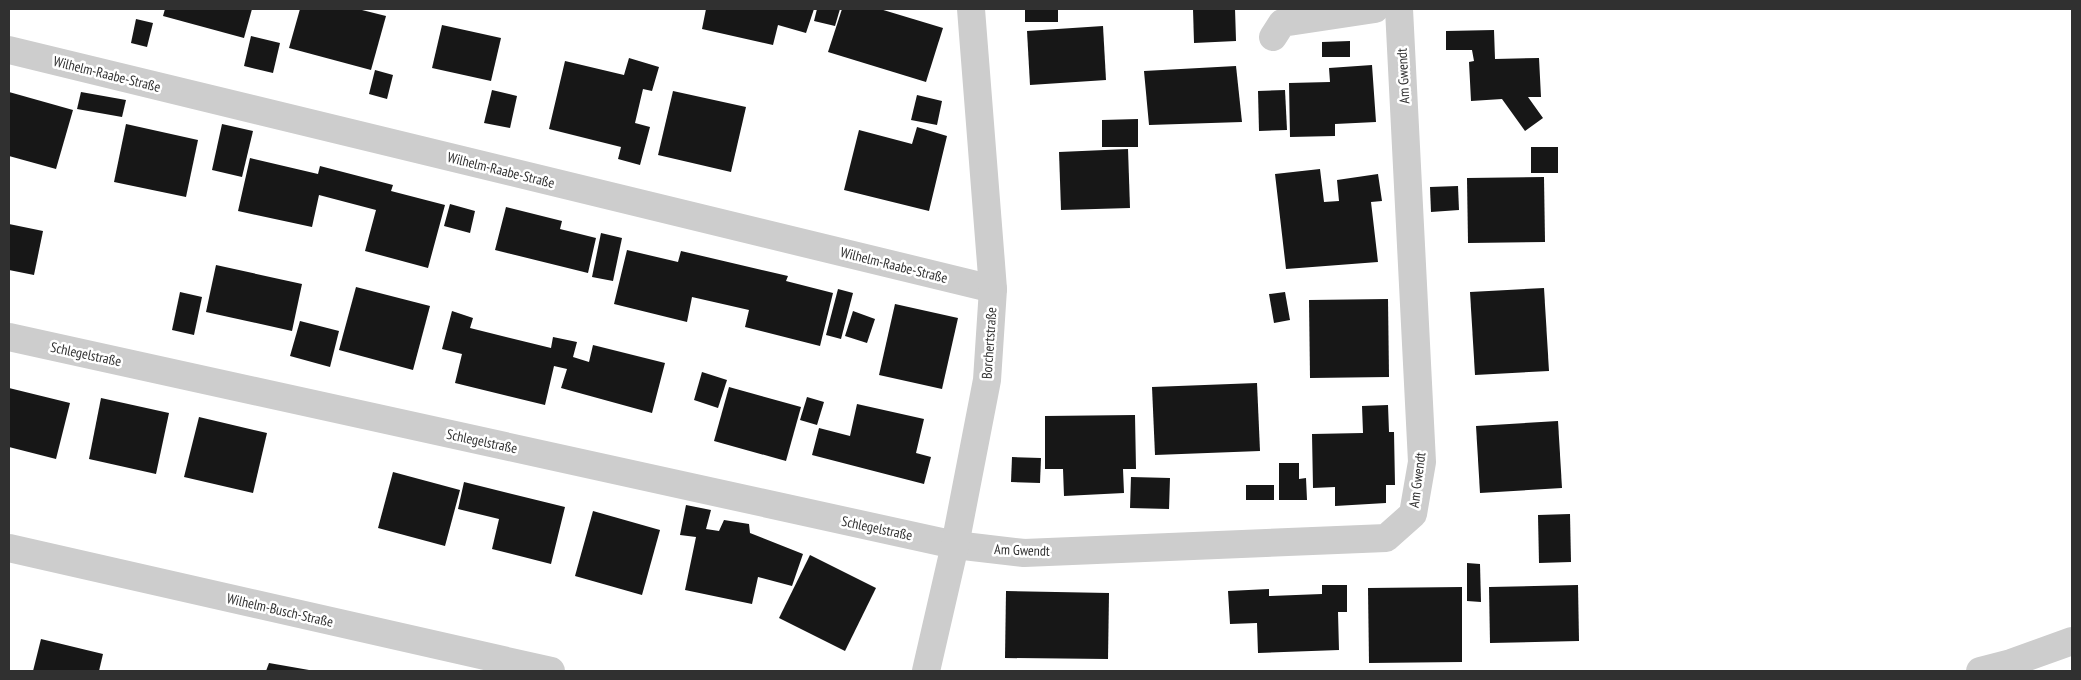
<svg xmlns="http://www.w3.org/2000/svg" width="2081" height="680" font-family="'PT Sans Narrow',sans-serif">
  <style>
    .building { fill: #171717 }
    .lines { fill: none; stroke-linecap: round; stroke-linejoin: round }
    .minor { stroke: #cdcdcd; stroke-width: 28 }
    .labels { text-anchor: middle; stroke-width: 5; stroke-linejoin: round; paint-order: stroke }
    .street-label { font-size: 14px; fill: #303030; stroke: #fff }
  </style>
  <rect width="100%" height="100%" fill="#fff"/>
  <g class="building">
    <path d="M 165,9 L 252,9 L 244,38 L 163,16 Z"/>
    <path d="M 300,9 L 358,9 L 386,16 L 371,70 L 289,48 Z"/>
    <path d="M 706,9 L 814,9 L 806,33 L 778,25 L 773,45 L 702,29 Z"/>
    <path d="M 817,9 L 840,9 L 835,26 L 814,21 Z"/>
    <path d="M 842,9 L 880,9 L 943,28 L 926,82 L 828,52 Z"/>
    <rect x="1025" y="9" width="33" height="13"/>
    <path d="M 1193,9 L 1235,9 L 1236,41 L 1194,43 Z"/>
    <path d="M 136,19 L 153,23 L 147,47 L 131,43 Z"/>
    <path d="M 442,25 L 501,38 L 491,81 L 432,68 Z"/>
    <path d="M 1103,26 L 1106,80 L 1030,85 L 1027,31 Z"/>
    <path d="M 1494,30 L 1495,59 L 1539,58 L 1541,97 L 1528,97 L 1543,118 L 1525,131 L 1502,99 L 1471,101 L 1469,62 L 1474,61 L 1472,50 L 1446,50 L 1446,31 Z"/>
    <path d="M 251,36 L 280,43 L 273,73 L 244,66 Z"/>
    <path d="M 1350,41 L 1350,57 L 1322,57 L 1322,42 Z"/>
    <path d="M 629,58 L 659,67 L 652,91 L 643,89 L 635,123 L 650,127 L 640,165 L 618,159 L 621,147 L 549,129 L 565,61 L 624,75 Z"/>
    <path d="M 1372,65 L 1376,122 L 1335,124 L 1335,136 L 1290,137 L 1289,83 L 1330,82 L 1329,68 Z"/>
    <path d="M 1236,66 L 1242,122 L 1149,125 L 1144,71 Z"/>
    <path d="M 375,70 L 393,75 L 387,99 L 369,94 Z"/>
    <path d="M 492,90 L 517,96 L 510,128 L 484,123 Z"/>
    <path d="M 1285,90 L 1287,130 L 1259,131 L 1258,91 Z"/>
    <path d="M 673,91 L 746,107 L 731,172 L 658,155 Z"/>
    <path d="M 9,92 L 73,110 L 56,169 L 9,156 Z"/>
    <path d="M 81,92 L 126,100 L 122,117 L 77,109 Z"/>
    <path d="M 917,95 L 942,101 L 937,125 L 911,120 Z"/>
    <path d="M 1138,119 L 1138,147 L 1102,147 L 1102,120 Z"/>
    <path d="M 126,124 L 198,140 L 186,197 L 114,182 Z"/>
    <path d="M 222,124 L 253,131 L 242,177 L 212,170 Z"/>
    <path d="M 917,127 L 947,136 L 929,211 L 844,190 L 859,130 L 912,144 Z"/>
    <rect x="1531" y="147" width="27" height="26"/>
    <path d="M 1128,149 L 1130,208 L 1061,210 L 1059,152 Z"/>
    <path d="M 250,158 L 318,174 L 320,166 L 393,185 L 391,191 L 445,205 L 428,268 L 365,251 L 376,210 L 319,195 L 312,227 L 238,211 Z"/>
    <path d="M 1320,169 L 1324,202 L 1339,201 L 1337,180 L 1378,174 L 1382,201 L 1371,202 L 1378,262 L 1286,269 L 1275,174 Z"/>
    <path d="M 1544,177 L 1545,242 L 1468,243 L 1467,178 Z"/>
    <path d="M 1458,186 L 1459,210 L 1431,212 L 1430,187 Z"/>
    <path d="M 450,204 L 475,211 L 470,233 L 444,226 Z"/>
    <path d="M 506,207 L 562,221 L 560,229 L 596,238 L 588,273 L 495,250 Z"/>
    <path d="M 9,224 L 43,231 L 34,275 L 9,270 Z"/>
    <path d="M 601,233 L 622,238 L 613,281 L 592,277 Z"/>
    <path d="M 627,250 L 678,262 L 681,251 L 788,276 L 786,281 L 833,293 L 820,346 L 745,327 L 749,310 L 692,297 L 687,322 L 614,304 Z"/>
    <path d="M 216,265 L 302,284 L 292,331 L 206,312 Z"/>
    <path d="M 356,287 L 430,306 L 413,370 L 339,350 Z"/>
    <path d="M 1544,288 L 1549,371 L 1475,375 L 1470,292 Z"/>
    <path d="M 838,289 L 853,293 L 841,339 L 826,335 Z"/>
    <path d="M 180,292 L 202,297 L 194,335 L 172,330 Z"/>
    <path d="M 1285,292 L 1290,320 L 1274,323 L 1269,294 Z"/>
    <path d="M 1388,299 L 1389,377 L 1310,378 L 1309,300 Z"/>
    <path d="M 895,304 L 958,318 L 942,389 L 879,375 Z"/>
    <path d="M 452,311 L 473,318 L 470,328 L 551,348 L 553,337 L 577,342 L 573,357 L 589,362 L 593,345 L 665,363 L 652,413 L 561,388 L 567,369 L 554,366 L 545,405 L 455,383 L 462,354 L 442,349 Z"/>
    <path d="M 853,311 L 875,319 L 867,343 L 845,336 Z"/>
    <path d="M 300,321 L 339,331 L 330,367 L 290,356 Z"/>
    <path d="M 702,372 L 727,380 L 718,408 L 694,400 Z"/>
    <path d="M 1257,383 L 1260,451 L 1155,455 L 1152,387 Z"/>
    <path d="M 729,387 L 801,407 L 786,461 L 714,441 Z"/>
    <path d="M 9,388 L 70,403 L 56,459 L 9,447 Z"/>
    <path d="M 807,397 L 824,402 L 817,425 L 800,420 Z"/>
    <path d="M 101,398 L 169,413 L 156,474 L 89,459 Z"/>
    <path d="M 857,404 L 924,419 L 916,453 L 931,457 L 924,484 L 812,455 L 819,428 L 850,436 Z"/>
    <path d="M 1388,405 L 1389,432 L 1394,432 L 1395,485 L 1386,485 L 1386,503 L 1335,506 L 1335,487 L 1313,488 L 1312,434 L 1363,433 L 1362,406 Z"/>
    <path d="M 1135,415 L 1136,469 L 1123,469 L 1124,493 L 1064,496 L 1063,469 L 1045,469 L 1045,416 Z"/>
    <path d="M 199,417 L 267,433 L 253,493 L 184,477 Z"/>
    <path d="M 1558,421 L 1562,488 L 1480,493 L 1476,426 Z"/>
    <path d="M 1012,457 L 1041,458 L 1040,483 L 1011,482 Z"/>
    <path d="M 1279,463 L 1299,463 L 1299,479 L 1306,478 L 1307,500 L 1279,500 Z"/>
    <path d="M 393,472 L 460,490 L 445,546 L 378,528 Z"/>
    <path d="M 1131,477 L 1170,478 L 1169,509 L 1130,508 Z"/>
    <path d="M 464,482 L 565,507 L 551,564 L 492,549 L 499,519 L 458,509 Z"/>
    <rect x="1246" y="485" width="28" height="15"/>
    <path d="M 686,505 L 711,510 L 706,529 L 719,531 L 724,520 L 749,524 L 750,533 L 803,554 L 792,586 L 758,577 L 752,604 L 685,590 L 696,537 L 680,535 Z"/>
    <path d="M 593,511 L 660,530 L 642,595 L 575,576 Z"/>
    <path d="M 1570,514 L 1571,562 L 1539,563 L 1538,515 Z"/>
    <path d="M 810,555 L 876,588 L 845,651 L 779,618 Z"/>
    <path d="M 1467,563 L 1480,564 L 1481,602 L 1467,601 Z"/>
    <path d="M 1322,585 L 1347,585 L 1347,612 L 1338,612 L 1339,650 L 1258,653 L 1257,623 L 1230,624 L 1228,591 L 1269,589 L 1269,596 L 1322,594 Z"/>
    <path d="M 1578,585 L 1579,641 L 1490,643 L 1489,587 Z"/>
    <path d="M 1462,587 L 1462,662 L 1369,663 L 1368,588 Z"/>
    <path d="M 1006,591 L 1109,593 L 1108,659 L 1005,658 Z"/>
    <path d="M 41,639 L 103,654 L 99,671 L 33,671 Z"/>
    <path d="M 269,663 L 309,670 L 309,671 L 266,671 Z"/>
  </g>
  <g class="lines">
    <g class="minor">
      <path d="M 1273,37 L 1282,23 L 1375,9"/>
      <path d="M 9,50 L 993,289"/>
      <path d="M 9,337 L 955,545 L 1024,553 L 1386,538 L 1413,514 L 1422,462 L 1399,9"/>
      <path d="M 9,548 L 551,671"/>
      <path d="M 926,671 L 955,545 L 987,380 L 993,289 L 971,9"/>
      <path d="M 1980,671 L 2011,663 L 2072,641"/>
    </g>
  </g>
  <g class="labels">
    <g class="street-label">
      <text transform="translate(107 74) rotate(14)" y="5">Wilhelm-Raabe-Straße</text>
      <text transform="translate(1403 76) rotate(-93)" y="5">Am Gwendt</text>
      <text transform="translate(501 170) rotate(14)" y="5">Wilhelm-Raabe-Straße</text>
      <text transform="translate(894 265) rotate(14)" y="5">Wilhelm-Raabe-Straße</text>
      <text transform="translate(989 343) rotate(-86)" y="5">Borchertstraße</text>
      <text transform="translate(86 354) rotate(12)" y="5">Schlegelstraße</text>
      <text transform="translate(482 441) rotate(12)" y="5">Schlegelstraße</text>
      <text transform="translate(1417 480) rotate(-83)" y="5">Am Gwendt</text>
      <text transform="translate(877 528) rotate(12)" y="5">Schlegelstraße</text>
      <text transform="translate(1022 550) rotate(2)" y="5">Am Gwendt</text>
      <text transform="translate(280 610) rotate(13)" y="5">Wilhelm-Busch-Straße</text>
    </g>
  </g>
  <rect width="2081" height="680" fill="none" stroke="#303030" stroke-width="20"/>
</svg>
